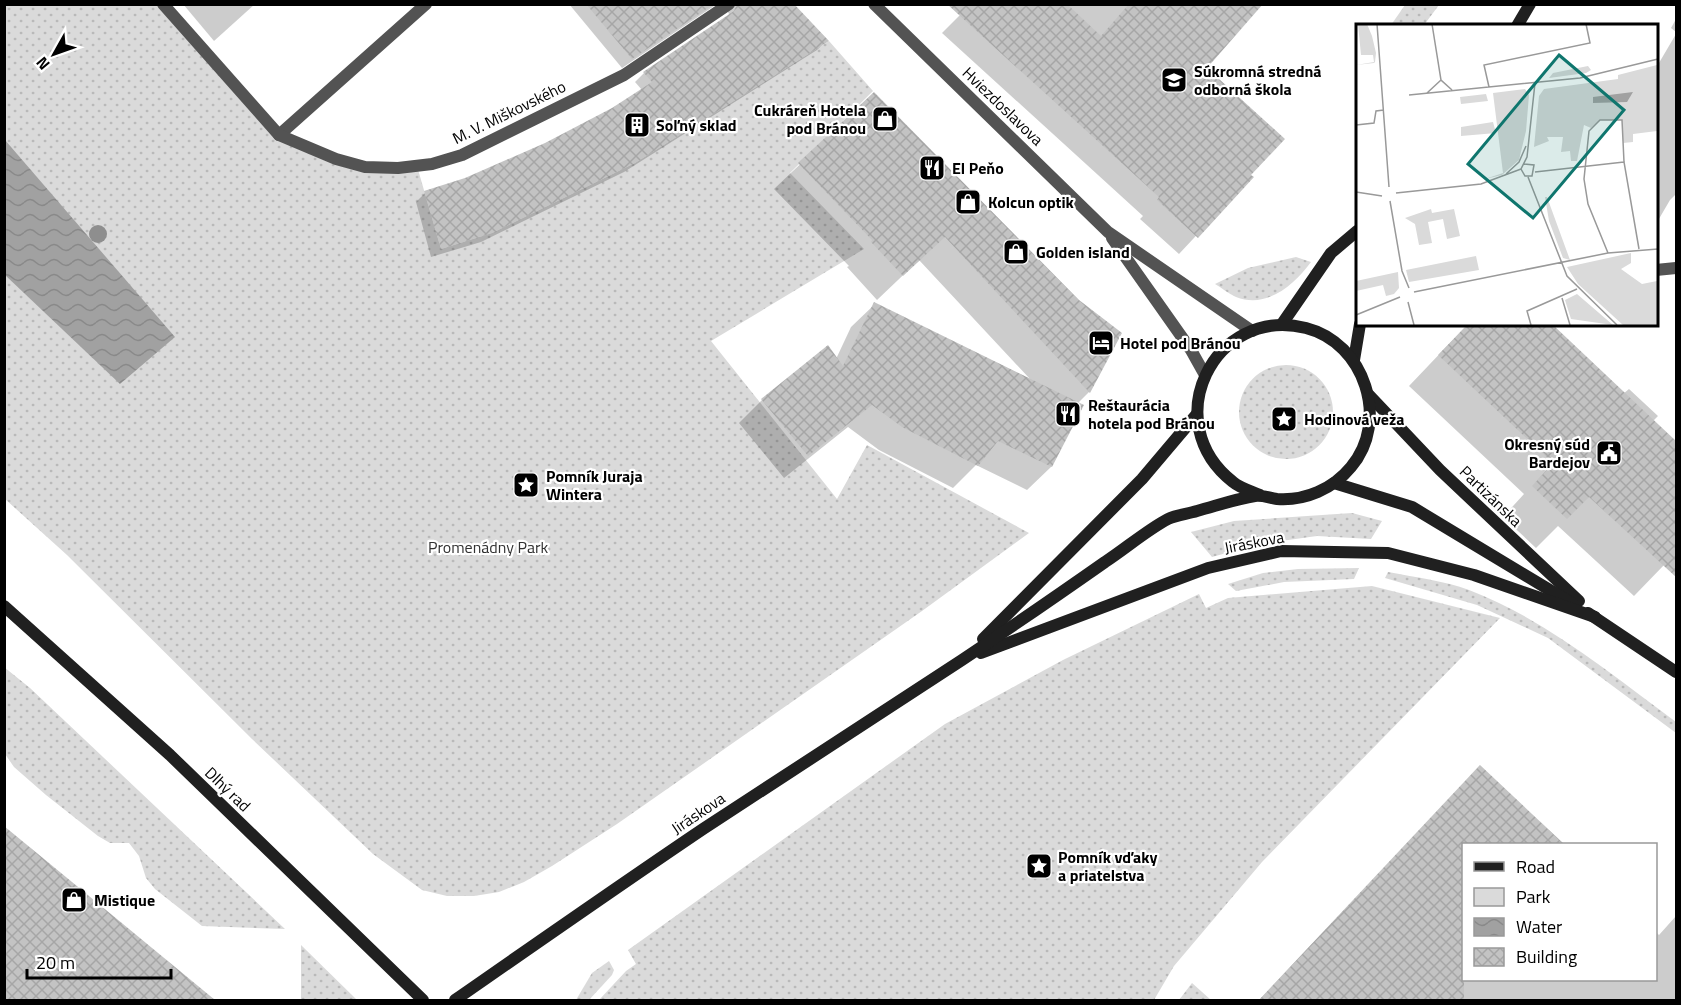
<svg xmlns="http://www.w3.org/2000/svg" width="1681" height="1005" font-family="'Titillium Web',sans-serif">
  <style>
    .green { fill: url(#green-dots) }
    .water { fill: url(#water-waves) }
    .shadow { fill: #0003 }
    .building { fill: url(#building-cross-hatch) }
    .lines { fill: none; stroke-linecap: round; stroke-linejoin: round }
    .lane { stroke: #535353; stroke-width: 12 }
    .street { stroke: #535353; stroke-width: 12 }
    .secondary { stroke: #202020; stroke-width: 12 }
    .tree { fill: #8e8e8e }
    .labels { text-anchor: middle; stroke-width: 4.5; stroke-linejoin: round; paint-order: stroke }
    .poi-label { font-size: 16px; font-weight: bold; fill: #000; stroke: #fff; text-anchor: start }
    .street-label { font-size: 16px; fill: #000; stroke: #fff }
    .park-label { font-size: 16px; fill: #313131; stroke: #fff }
    .inset-road { fill: none; stroke: #999; stroke-width: 1.5 }
    .view { fill: #0f766e; fill-opacity: 0.15; stroke: #0f766e; stroke-width: 3 }
    .inset-edge { fill: none; stroke: #000; stroke-width: 3 }
  </style>
  <defs>
    <pattern id="green-dots" width="8" height="8" patternUnits="userSpaceOnUse" patternTransform="scale(1.5)"><rect width="8" height="8" fill="#dadada"/><path d="M2 2h.1M6 6h.1" fill="none" stroke="#b9b9b9" stroke-width="1.8" stroke-linecap="round"/></pattern>
    <pattern id="water-waves" width="16" height="10" patternUnits="userSpaceOnUse" patternTransform="scale(1.5)"><rect width="16" height="10" fill="#a1a1a1"/><path d="M0 5q4-4 8 0t8 0" fill="none" stroke="#898989"/></pattern>
    <pattern id="building-cross-hatch" width="8" height="8" patternUnits="userSpaceOnUse" patternTransform="scale(1.5)"><rect width="8" height="8" fill="#c3c3c3"/><path d="M0 0l8 8M0 8l8-8" fill="none" stroke="#a6a6a6"/></pattern>
  </defs>
  <rect width="100%" height="100%" fill="#fff"/>
  <g class="green">
    <path d="M 4,5 L 162,5 L 279,135 L 336,159 L 417,166 L 441,249 L 492,233 L 635,163 L 829,41 L 873,91 L 790,173 L 864,249 L 711,341 L 837,499 L 867,445 L 1029,533 L 922,611 L 617,824 L 552,866 L 524,882 L 499,892 L 474,896 L 447,896 L 422,890 L 373,854 L 252,739 L 67,555 L 5,499 Z"/>
    <path d="M 1405,5 L 1405,4 L 1439,5 L 1424,25 L 1391,25 Z"/>
    <path d="M 1296,257 L 1311,262 C 1294,285 1267,309 1236,297 C 1229,294 1222,288 1215,284 L 1248,268 Z"/>
    <circle cx="1286" cy="412" r="47"/>
    <path d="M 1352,513 L 1382,521 L 1371,539 L 1317,536 L 1259,544 L 1212,557 L 1191,532 L 1234,521 Z"/>
    <path d="M 1359,568 L 1354,579 L 1284,582 L 1236,591 L 1228,584 L 1263,573 L 1298,569 Z"/>
    <path d="M 1388,572 C 1414,577 1445,581 1469,590 C 1545,619 1611,674 1676,722 L 1676,733 L 1548,638 L 1477,605 L 1385,578 Z"/>
    <path d="M 1372,586 L 1500,618 L 1262,862 L 1174,966 L 1154,1000 L 599,1000 L 626,971 L 636,964 L 628,950 L 945,724 L 1063,660 L 1199,594 L 1206,608 L 1228,598 Z"/>
    <path d="M 4,667 L 30,688 L 285,929 L 202,926 L 155,889 L 146,878 L 139,856 L 129,843 L 110,843 L 98,836 L 46,795 L 14,767 L 5,754 Z"/>
    <path d="M 301,945 L 357,1000 L 301,1000 Z"/>
    <path d="M 609,961 L 614,970 L 612,975 L 589,1000 L 576,1000 L 592,973 Z"/>
    <path d="M 1192,983 L 1211,1000 L 1179,1000 Z"/>
  </g>
  <path class="water" d="M 5,140 L 175,337 L 120,384 L 5,275 Z"/>
  <g class="shadow">
    <path d="M 183,4 L 255,4 L 214,41 Z"/>
    <path d="M 569,4 L 719,4 L 714,6 L 622,68 Z"/>
    <path d="M 719,4 L 792,4 L 826,41 L 817,50 L 624,172 L 481,242 L 431,257 L 416,202 L 425,193 L 466,179 L 546,145 L 613,109 L 642,90 L 635,82 L 644,73 L 727,17 L 729,14 L 726,8 Z"/>
    <path d="M 971,4 L 1261,4 L 1204,68 L 1249,176 L 1251,177 L 1179,254 L 1140,219 L 1143,216 L 942,33 Z"/>
    <path d="M 1676,19 L 1676,32 L 1671,28 Z"/>
    <path d="M 1676,34 L 1676,194 L 1670,200 L 1656,224 L 1656,68 Z"/>
    <path d="M 874,94 L 1078,301 L 1120,333 L 1089,392 L 1078,403 L 1082,405 L 1051,467 L 1027,490 L 976,465 L 953,488 L 879,450 L 848,427 L 784,478 L 739,423 L 762,400 L 836,359 L 851,327 L 875,304 L 1030,379 L 919,260 L 877,300 L 847,267 L 849,266 L 774,189 Z"/>
    <path d="M 1468,324 L 1550,324 L 1623,394 L 1629,389 L 1658,416 L 1652,422 L 1665,564 L 1634,596 L 1558,526 L 1536,548 L 1503,517 L 1524,494 L 1409,386 Z"/>
    <path d="M 1480,767 L 1562,844 L 1464,844 L 1464,980 L 1656,980 L 1656,932 L 1659,935 L 1676,916 L 1676,1000 L 1259,1000 Z"/>
    <path d="M 4,829 L 212,1000 L 4,1000 Z"/>
  </g>
  <g class="building">
    <path d="M 586,4 L 714,4 L 632,59 Z"/>
    <path d="M 737,4 L 794,4 L 829,41 L 635,163 L 492,233 L 441,249 L 424,191 L 465,178 L 545,143 L 612,108 L 652,82 L 643,72 L 734,11 Z"/>
    <path d="M 947,4 L 1067,4 L 1101,36 L 1129,4 L 1263,4 L 1207,68 L 1285,139 L 1251,175 L 1254,177 L 1198,238 L 1157,200 L 1159,197 Z"/>
    <path d="M 874,92 L 1079,300 L 1122,333 L 1090,393 L 945,237 L 903,276 L 871,242 L 872,240 L 798,163 Z"/>
    <path d="M 874,302 L 1084,405 L 1052,467 L 998,441 L 978,466 L 902,427 L 872,405 L 808,456 L 761,399 L 828,345 L 843,366 Z"/>
    <path d="M 1468,324 L 1552,324 L 1677,442 L 1677,578 L 1589,497 L 1567,519 L 1532,486 L 1553,463 L 1438,355 Z"/>
    <path d="M 1480,765 L 1564,844 L 1464,844 L 1464,1000 L 1259,1000 Z"/>
    <path d="M 4,826 L 123,924 L 215,1000 L 4,1000 Z"/>
  </g>
  <g class="lines">
    <g class="lane">
      <path d="M 279,135 L 426,4"/>
      <path d="M 1656,270 L 1676,268"/>
    </g>
    <g class="street">
      <path d="M 163,4 L 279,135 L 336,159 L 365,167 L 398,168 L 432,164 L 462,155 L 624,75 L 729,4"/>
      <path d="M 874,4 L 1108,232 L 1252,331"/>
      <path d="M 1112,238 L 1191,350 L 1205,375"/>
    </g>
    <g class="secondary">
      <path d="M 1517,26 L 1530,4"/>
      <path d="M 1282,324 L 1331,253 L 1357,231"/>
      <path d="M 1354,360 L 1360,324"/>
      <path d="M 1369,395 L 1440,470 L 1579,601"/>
      <path d="M 1334,483 L 1412,507 L 1573,604"/>
      <path d="M 4,606 L 170,755 L 423,1000"/>
      <path d="M 1588,613 L 1676,672"/>
      <path d="M 983,639 L 1142,479 L 1197,414"/>
      <path d="M 981,653 L 1208,568 L 1281,551 L 1388,553 L 1474,575 L 1595,617"/>
      <path d="M 455,1000 C 537,943 620,885 703,829 C 789,772 876,717 962,660 C 1010,628 1058,595 1105,562 C 1125,549 1147,530 1168,519 C 1176,515 1187,514 1197,511 C 1216,506 1235,499 1255,496 C 1263,495 1269,498 1277,499 C 1305,501 1333,489 1351,467 C 1390,421 1365,343 1306,328 C 1213,305 1157,423 1233,482 C 1240,488 1251,491 1260,495"/>
    </g>
  </g>
  <circle class="tree" cx="98" cy="234" r="9"/>
  <defs>
    <g id="school-square" transform="scale(1.35)"><rect x="-9" y="-9" width="18" height="18" rx="4" fill="#000" stroke="#fff"/><path d="M0-5L7-2L0 1L-7-2ZM-4 1L0 2.5L4 1V4Q0 6-4 4Z" fill="#fff"/></g>
    <g id="shop-square" transform="scale(1.35)"><rect x="-9" y="-9" width="18" height="18" rx="4" fill="#000" stroke="#fff"/><path d="M-5-2.5h2.3a2.7 3.5 0 0 1 5.4 0H5L5.5 6h-11ZM-1.5-2.5h3a1.5 2.3 0 0 0-3 0Z" fill="#fff"/></g>
    <g id="building-square" transform="scale(1.35)"><rect x="-9" y="-9" width="18" height="18" rx="4" fill="#000" stroke="#fff"/><path d="M-4-6H4V6H1V3H-1V6H-4ZM-2.5-4.3h1.7v1.8h-1.7ZM.8-4.3h1.7v1.8H.8ZM-2.5-1h1.7V.8h-1.7ZM.8-1h1.7V.8H.8Z" fill="#fff"/></g>
    <g id="restaurant-square" transform="scale(1.35)"><rect x="-9" y="-9" width="18" height="18" rx="4" fill="#000" stroke="#fff"/><path d="M-5-6h1v4h1v-4h1v4h1v-4h1v5L-1.5 .5V6h-2V.5L-5-1ZM5-6V6H3V1.5H1.5Q1.5-4 5-6Z" fill="#fff"/></g>
    <g id="hotel-square" transform="scale(1.35)"><rect x="-9" y="-9" width="18" height="18" rx="4" fill="#000" stroke="#fff"/><path d="M-6-4.5h1.5V1H6V5H4.5V3h-9V5H-6ZM-4 0a1.8 1.8 0 1 1 3.6 0ZM.5 0V-2.5h3Q6-2.5 6 0Z" fill="#fff"/></g>
    <g id="sight-square" transform="scale(1.35)"><rect x="-9" y="-9" width="18" height="18" rx="4" fill="#000" stroke="#fff"/><path d="M0-6L1.8-2.2L6-1.7L2.9 1.2L3.7 5.4L0 3.3L-3.7 5.4L-2.9 1.2L-6-1.7L-1.8-2.2Z" fill="#fff"/></g>
    <g id="civic-square" transform="scale(1.35)"><rect x="-9" y="-9" width="18" height="18" rx="4" fill="#000" stroke="#fff"/><path d="M-.6-6.5H3V-4.5H.6V-3L4-1V1h2V6H-6V1h2V-1L-.6-3ZM-1.2 2.5V6h2.4V2.5Z" fill="#fff"/></g>
  </defs>
  <g fill-rule="evenodd">
    <use href="#school-square" x="1174" y="80"/>
    <use href="#shop-square" x="885" y="119"/>
    <use href="#building-square" x="637" y="125"/>
    <use href="#restaurant-square" x="932" y="168"/>
    <use href="#shop-square" x="968" y="202"/>
    <use href="#shop-square" x="1016" y="252"/>
    <use href="#hotel-square" x="1101" y="343"/>
    <use href="#restaurant-square" x="1068" y="414"/>
    <use href="#sight-square" x="1284" y="419"/>
    <use href="#civic-square" x="1609" y="453"/>
    <use href="#sight-square" x="526" y="485"/>
    <use href="#sight-square" x="1039" y="866"/>
    <use href="#shop-square" x="74" y="900"/>
  </g>
  <g class="labels">
    <g class="poi-label">
      <text x="1194" y="77">Súkromná stredná<tspan x="1194" dy="18">odborná škola</tspan></text>
      <text x="866" y="116" text-anchor="end">Cukráreň Hotela<tspan x="866" dy="18">pod Bránou</tspan></text>
      <text x="656" y="131">Soľný sklad</text>
      <text x="952" y="174">El Peňo</text>
      <text x="988" y="208">Kolcun optik</text>
      <text x="1036" y="258">Golden island</text>
      <text x="1120" y="349">Hotel pod Bránou</text>
      <text x="1088" y="411">Reštaurácia<tspan x="1088" dy="18">hotela pod Bránou</tspan></text>
      <text x="1304" y="425">Hodinová veža</text>
      <text x="1590" y="450" text-anchor="end">Okresný súd<tspan x="1590" dy="18">Bardejov</tspan></text>
      <text x="546" y="482">Pomník Juraja<tspan x="546" dy="18">Wintera</tspan></text>
      <text x="1058" y="863">Pomník vďaky<tspan x="1058" dy="18">a priatelstva</tspan></text>
      <text x="94" y="906">Mistique</text>
    </g>
    <g class="street-label">
      <text transform="translate(1003 106) rotate(44)" y="6">Hviezdoslavova</text>
      <text transform="translate(509 112) rotate(-26)" y="6">M. V. Miškovského</text>
      <text transform="translate(1491 496) rotate(44)" y="6">Partizánska</text>
      <text transform="translate(1254 542) rotate(-11)" y="6">Jiráskova</text>
      <text transform="translate(228 789) rotate(44)" y="6">Dlhý rad</text>
      <text transform="translate(698 813) rotate(-34)" y="6">Jiráskova</text>
    </g>
    <g class="park-label">
      <text x="488" y="553">Promenádny Park</text>
    </g>
  </g>
  <g transform="translate(1356 24)">
    <rect width="302" height="302" fill="#fff"/>
    <path d="M 2,0 L 11,0 L 16,12 L 20,29 L 19,38 L 18,39 L 0,41 L 18,38 L 17,31 L 5,31 ZM 301,41 L 301,107 L 277,110 L 277,118 L 267,119 L 266,96 L 244,96 L 235,104 L 228,101 L 221,137 L 215,137 L 214,127 L 205,128 L 207,113 L 191,113 L 193,117 L 178,123 L 183,72 L 188,65 L 262,55 L 262,51 ZM 232,42 L 235,46 L 230,49 L 193,54 L 197,49 ZM 169,65 L 173,71 L 170,107 L 163,136 L 146,151 L 129,155 L 147,149 L 137,69 ZM 130,70 L 132,77 L 105,80 L 104,73 ZM 137,98 L 140,109 L 105,112 L 105,103 ZM 189,173 L 191,173 L 214,236 L 207,234 L 193,197 ZM 75,185 L 76,189 L 98,185 L 104,212 L 91,215 L 87,195 L 72,198 L 76,219 L 63,221 L 59,200 L 49,194 ZM 275,229 L 275,239 L 265,245 L 286,260 L 301,257 L 301,301 L 267,301 L 222,260 L 211,243 ZM 120,232 L 123,246 L 53,258 L 50,246 ZM 221,270 L 257,301 L 215,295 L 209,276 Z" fill="#dadada"/>
    <path d="M 42,248 L 43,264 L 38,270 L 30,272 L 27,261 L 0,267 L 0,257 Z" fill="#dadada"/>
    <path d="M 277,68 L 271,78 L 237,79 L 237,73 Z" fill="#a1a1a1"/>
    <path class="inset-road" d="M 21,0 L 33,163M 76,0 L 85,56 L 96,66M 133,63 L 128,41 L 234,19 L 230,0M 71,69 L 85,56M 53,71 L 224,54 L 302,35M 0,101 L 18,99 L 20,87 L 28,86M 168,140 L 178,141 L 176,152 L 169,152 L 165,145 L 171,133 L 179,59M 179,148 L 268,138M 150,150 L 163,138 L 170,122M 172,153 L 211,252 L 261,301M 0,168 L 26,172M 40,169 L 125,160 L 165,145M 34,177 L 46,247 L 53,264M 252,229 L 232,180 L 228,155 L 233,107 L 244,96 L 266,96 L 268,138 L 283,225M 58,268 L 252,229 L 302,225M 206,274 L 214,301M 52,278 L 58,301M 0,291 L 44,273M 175,301 L 171,287 L 221,265"/>
    <path class="view" d="M 203,31 L 268,86 L 177,194 L 112,140 Z"/>
    <rect width="302" height="302" class="inset-edge"/>
  </g>
  <rect width="1681" height="1005" fill="none" stroke="#000000" stroke-width="12"/>
  <rect x="1462" y="843" width="195" height="138" fill="#ffffff" stroke="#999999" stroke-width="1.5"/>
  <rect x="1474" y="862" width="30" height="9" fill="#202020" stroke="#999999" stroke-width="1.5"/>
  <text x="1516" y="873" font-size="18" fill="#000000">Road</text>
  <rect x="1474" y="888" width="30" height="18" fill="#dadada" stroke="#999999" stroke-width="1.5"/>
  <text x="1516" y="903" font-size="18" fill="#000000">Park</text>
  <rect x="1474" y="918" width="30" height="18" fill="url(#water-waves)" stroke="#999999" stroke-width="1.5"/>
  <text x="1516" y="933" font-size="18" fill="#000000">Water</text>
  <rect x="1474" y="948" width="30" height="18" fill="url(#building-cross-hatch)" stroke="#999999" stroke-width="1.5"/>
  <text x="1516" y="963" font-size="18" fill="#000000">Building</text>
  <g transform="translate(54 54) rotate(230)" stroke="#ffffff" stroke-width="4.5" paint-order="stroke">
  <path d="M0-4.5L10 22L0 15L-10 22Z" fill="#000000"/>
  <text y="-9" font-size="16" font-weight="bold" text-anchor="middle" fill="#000000">N</text>
  </g>
  <path d="M27 969v9h144v-9" fill="none" stroke="#000000" stroke-width="3"/>
  <text x="36" y="969" font-size="18" fill="#000000" stroke="#ffffff" stroke-width="4.5" paint-order="stroke">20 m</text>
</svg>
